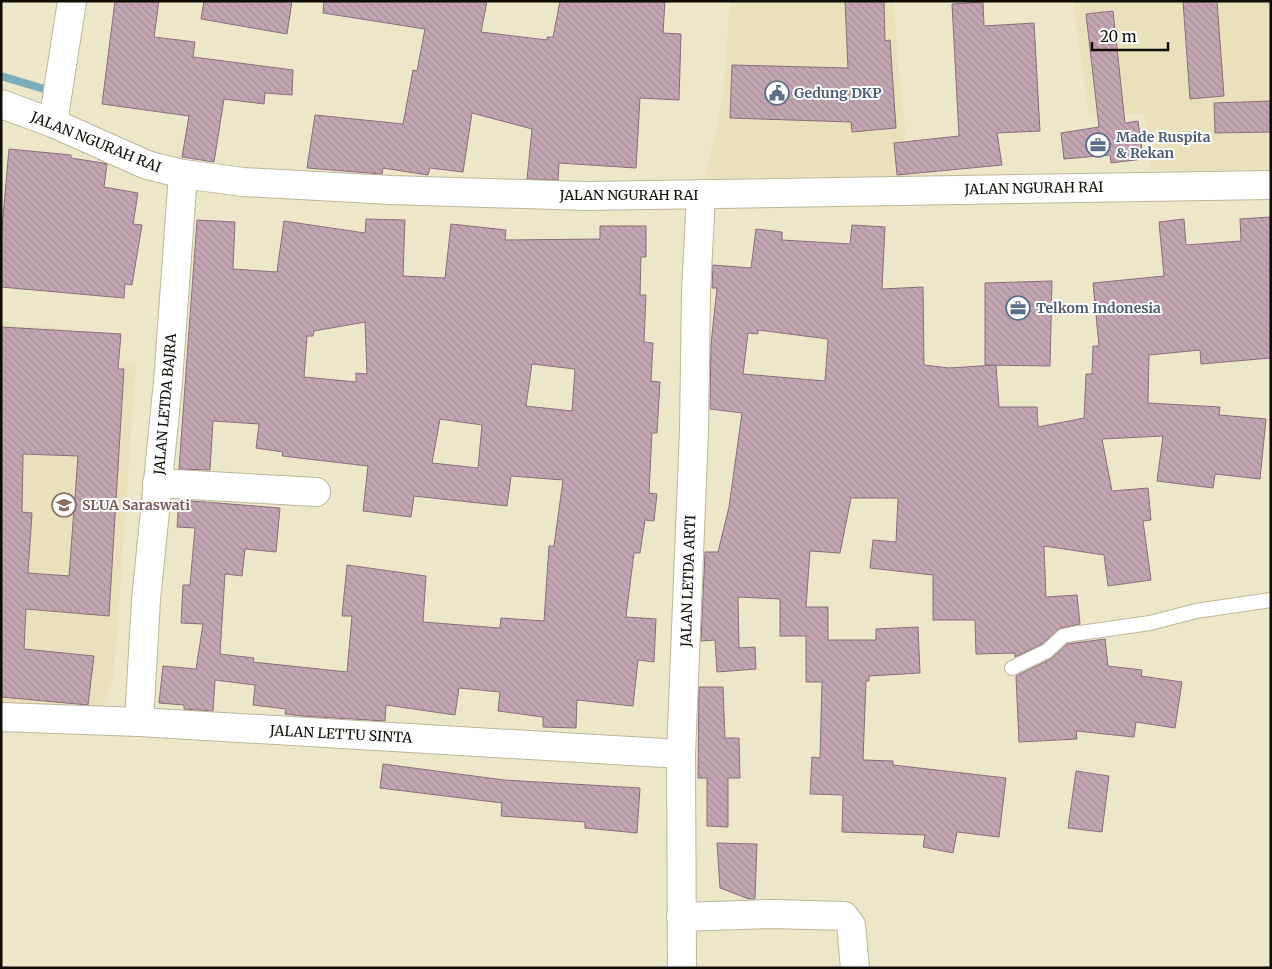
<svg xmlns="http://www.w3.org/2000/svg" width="1272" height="969" font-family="Merriweather,serif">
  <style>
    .built { fill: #e8e1bb }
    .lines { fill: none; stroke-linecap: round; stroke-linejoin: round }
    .stream { stroke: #7aaebd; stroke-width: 8 }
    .building { fill: url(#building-back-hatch); stroke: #896e7b; fill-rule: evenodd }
    .lane-casing { stroke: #bcb69a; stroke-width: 16 }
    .street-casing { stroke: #bcb69a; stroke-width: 30 }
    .secondary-casing { stroke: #bcb69a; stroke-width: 30 }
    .lane { stroke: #fff; stroke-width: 14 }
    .street { stroke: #fff; stroke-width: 28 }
    .secondary { stroke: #fff; stroke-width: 28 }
    .labels { text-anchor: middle; stroke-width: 4; stroke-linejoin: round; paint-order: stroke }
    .service-label { font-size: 14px; font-weight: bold; fill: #4e5e75; stroke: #fff; text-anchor: start }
    .street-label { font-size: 14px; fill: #0f0d04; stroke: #fff }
    .education-label { font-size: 14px; font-weight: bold; fill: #785e54; stroke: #fff; text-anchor: start }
  </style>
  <defs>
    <pattern id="building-back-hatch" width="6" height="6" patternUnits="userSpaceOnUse" patternTransform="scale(1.25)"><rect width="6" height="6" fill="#c4a6b3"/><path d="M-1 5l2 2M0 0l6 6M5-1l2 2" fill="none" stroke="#a78e98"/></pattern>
  </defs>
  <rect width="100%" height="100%" fill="#ede7ca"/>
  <g class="built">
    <path d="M 730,1 L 893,1 L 905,131 L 900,181 L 812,176 L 704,182 L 723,98 Z"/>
    <path d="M 1073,1 L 1271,1 L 1271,172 L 1151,170 L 1144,113 L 1089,116 Z"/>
    <path d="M 1,324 L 62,328 L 60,357 L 136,364 L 114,676 L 107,696 L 101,705 L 92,712 L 1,713 Z"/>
  </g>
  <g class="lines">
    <path class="stream" d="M 1,76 L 51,91"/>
  </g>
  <g class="building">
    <path d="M 115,1 L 159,1 L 154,37 L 195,42 L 193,57 L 293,70 L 292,95 L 265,93 L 264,104 L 224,99 L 214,162 L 182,157 L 189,116 L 102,104 Z"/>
    <path d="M 204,1 L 292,1 L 287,34 L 201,19 Z"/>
    <path d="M 324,1 L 487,1 L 481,32 L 547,40 L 547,37 L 553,37 L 560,1 L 665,1 L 663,33 L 681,34 L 679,100 L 640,98 L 636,168 L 559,163 L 558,180 L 527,179 L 532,129 L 472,113 L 463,172 L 430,168 L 428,175 L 383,168 L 382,174 L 307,168 L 315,115 L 403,124 L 413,70 L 417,71 L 425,29 L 323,13 Z"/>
    <path d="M 845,1 L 884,1 L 885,41 L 890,40 L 896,128 L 852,132 L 851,122 L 730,118 L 732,65 L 848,68 Z"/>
    <path d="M 1183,1 L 1217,1 L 1224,96 L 1190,99 Z"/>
    <path d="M 983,2 L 984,26 L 1034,23 L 1040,131 L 997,133 L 1002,165 L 897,175 L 894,143 L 959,136 L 952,4 Z"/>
    <path d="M 1113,11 L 1125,123 L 1138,121 L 1143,159 L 1111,163 L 1110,155 L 1064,159 L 1061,133 L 1099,127 L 1086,14 Z"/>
    <path d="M 1271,101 L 1271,132 L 1215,133 L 1214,103 Z"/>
    <path d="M 9,149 L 71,155 L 71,158 L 103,163 L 107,164 L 104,187 L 138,193 L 133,224 L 142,225 L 132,285 L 125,284 L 124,298 L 1,287 L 1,239 Z"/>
    <path d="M 1271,217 L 1271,358 L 1201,364 L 1200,350 L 1149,355 L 1148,403 L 1220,407 L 1219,415 L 1266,419 L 1260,479 L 1215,474 L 1213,488 L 1157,481 L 1163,436 L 1102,439 L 1112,491 L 1148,488 L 1151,520 L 1143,521 L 1151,580 L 1108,586 L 1104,555 L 1044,546 L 1046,597 L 1077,595 L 1080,624 L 1061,628 L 1042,644 L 1015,657 L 1015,653 L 976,654 L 975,620 L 933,620 L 933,575 L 870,568 L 873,540 L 896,542 L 898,498 L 851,498 L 840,553 L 810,551 L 806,607 L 828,607 L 828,640 L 876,640 L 876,629 L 918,627 L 920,673 L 869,676 L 869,681 L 866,681 L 863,760 L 893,761 L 893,765 L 1006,778 L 999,837 L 957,832 L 953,853 L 923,847 L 925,835 L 842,832 L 843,795 L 810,794 L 812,757 L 820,758 L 822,682 L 806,682 L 806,636 L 780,636 L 780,599 L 738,597 L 739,648 L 755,647 L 756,669 L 717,672 L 715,640 L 701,641 L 705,552 L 718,552 L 729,507 L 742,413 L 710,409 L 711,344 L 717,288 L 712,288 L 713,265 L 751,268 L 756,229 L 782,232 L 782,240 L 850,244 L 852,225 L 885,227 L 882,289 L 923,287 L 924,365 L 949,368 L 996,365 L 999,407 L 1037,407 L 1038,427 L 1084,418 L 1086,374 L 1092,374 L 1093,346 L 1099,346 L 1093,283 L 1164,276 L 1159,222 L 1184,219 L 1186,245 L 1241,241 L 1240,219 ZM 758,330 L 828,339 L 825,381 L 743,374 L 748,333 L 758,334 Z"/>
    <path d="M 366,219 L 405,220 L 403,276 L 445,278 L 451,224 L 506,230 L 505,240 L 600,239 L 600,226 L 646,226 L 646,257 L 641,257 L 640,295 L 646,295 L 644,342 L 653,343 L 651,381 L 660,382 L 657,433 L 652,433 L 649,493 L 657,494 L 654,521 L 645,520 L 640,553 L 634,553 L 626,617 L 656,619 L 654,662 L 638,660 L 633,706 L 577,700 L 576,728 L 543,727 L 543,717 L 498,711 L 500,692 L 459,688 L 455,715 L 386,705 L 385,721 L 302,716 L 285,714 L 286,709 L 253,705 L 255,685 L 215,680 L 213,711 L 184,709 L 184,705 L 159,703 L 163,666 L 196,669 L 203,624 L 181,623 L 183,585 L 190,585 L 195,528 L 177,527 L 179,500 L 280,508 L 276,552 L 245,549 L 242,576 L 225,574 L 220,654 L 254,658 L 253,662 L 347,672 L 352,616 L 342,616 L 347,565 L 426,576 L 423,622 L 500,628 L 501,618 L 544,621 L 549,546 L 554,546 L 563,480 L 511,476 L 507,506 L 414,496 L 411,517 L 363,511 L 368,466 L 282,456 L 283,452 L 256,448 L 259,424 L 213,421 L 210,470 L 179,469 L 197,220 L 235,222 L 233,269 L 277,272 L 284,221 L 365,233 ZM 365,322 L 367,374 L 356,373 L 356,382 L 304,377 L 307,336 L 313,336 L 314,331 ZM 532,364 L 575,369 L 572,411 L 526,406 ZM 440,419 L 482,425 L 478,468 L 432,463 Z"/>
    <path d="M 1052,281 L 1050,366 L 985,365 L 985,283 Z"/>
    <path d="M 1,327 L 121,334 L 118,369 L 124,369 L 109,616 L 26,609 L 24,649 L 94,656 L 88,705 L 1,697 ZM 23,454 L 78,456 L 69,576 L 28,573 L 32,513 L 22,512 Z"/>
    <path d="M 1105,639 L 1108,666 L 1142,670 L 1141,676 L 1182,682 L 1175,728 L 1136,722 L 1134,737 L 1076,731 L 1077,739 L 1019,742 L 1016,676 L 1051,659 L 1067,644 Z"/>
    <path d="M 699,687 L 723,687 L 725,738 L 739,738 L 740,778 L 728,778 L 728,827 L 707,826 L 707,778 L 698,778 Z"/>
    <path d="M 383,764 L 504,780 L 640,788 L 637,833 L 585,828 L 585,822 L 501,816 L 502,803 L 380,788 Z"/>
    <path d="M 1076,771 L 1109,776 L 1102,832 L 1068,828 Z"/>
    <path d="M 717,843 L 757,844 L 755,899 L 749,899 L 720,888 Z"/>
  </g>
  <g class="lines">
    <g class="lane-casing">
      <path id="lane" d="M 1012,668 L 1047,651 L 1063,636 L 1073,634 L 1150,623 L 1196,611 L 1271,600"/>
    </g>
    <g class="street-casing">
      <g id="street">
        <path d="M 53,123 L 72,1"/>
        <path d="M 157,483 L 316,492"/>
        <path d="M 139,722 L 146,600 L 168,382 L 183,174"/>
        <path d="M 681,917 L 773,914 L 844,916 L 851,925 L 855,968"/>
      </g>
    </g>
    <g class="secondary-casing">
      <g id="secondary">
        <path d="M 1,104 L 53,123 L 147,165 L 183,174 L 243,182 L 391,190 L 586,196 L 1271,185"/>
        <path d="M 1,717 L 139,722 L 681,754"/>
        <path d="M 682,968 L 681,754 L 694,430 L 696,292 L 701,195"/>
      </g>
    </g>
    <use href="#lane" class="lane"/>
    <use href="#street" class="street"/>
    <use href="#secondary" class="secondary"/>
  </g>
  <defs>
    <g id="civic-ring" transform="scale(1.25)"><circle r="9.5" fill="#fff" stroke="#5c6f8a" stroke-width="1.5"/><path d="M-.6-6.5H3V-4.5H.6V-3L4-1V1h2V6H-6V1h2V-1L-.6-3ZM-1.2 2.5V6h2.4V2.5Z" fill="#5c6f8a"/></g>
    <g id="office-ring" transform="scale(1.25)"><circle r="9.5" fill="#fff" stroke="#5c6f8a" stroke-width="1.5"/><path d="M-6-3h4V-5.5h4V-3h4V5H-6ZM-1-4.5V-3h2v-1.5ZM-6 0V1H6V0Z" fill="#5c6f8a"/></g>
    <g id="school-ring" transform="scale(1.25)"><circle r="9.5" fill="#fff" stroke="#8d6e63" stroke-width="1.5"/><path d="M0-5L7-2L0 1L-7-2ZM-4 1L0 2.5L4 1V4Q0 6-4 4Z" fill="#8d6e63"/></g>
  </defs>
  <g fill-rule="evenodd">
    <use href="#civic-ring" x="777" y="93"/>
    <use href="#office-ring" x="1098" y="145"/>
    <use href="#office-ring" x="1018" y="308"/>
    <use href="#school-ring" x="64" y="505"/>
  </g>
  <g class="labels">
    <g class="service-label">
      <text x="794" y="98">Gedung DKP</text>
      <text x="1116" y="142">Made Ruspita<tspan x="1116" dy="16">&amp; Rekan</tspan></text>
      <text x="1036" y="313">Telkom Indonesia</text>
    </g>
    <g class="street-label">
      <text transform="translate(96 142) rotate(22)" y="5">JALAN NGURAH RAI</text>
      <text transform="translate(1034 188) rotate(-1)" y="5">JALAN NGURAH RAI</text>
      <text x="629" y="200">JALAN NGURAH RAI</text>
      <text transform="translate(165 404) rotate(-85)" y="5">JALAN LETDA BAJRA</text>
      <text transform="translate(688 581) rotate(-88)" y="5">JALAN LETDA ARTI</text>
      <text transform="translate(341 734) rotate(3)" y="5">JALAN LETTU SINTA</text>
    </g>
    <g class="education-label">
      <text x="82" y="510">SLUA Saraswati</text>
    </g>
  </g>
  <rect width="1272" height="969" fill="none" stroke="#0f0d04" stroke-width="5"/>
  <path d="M1092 42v8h76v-8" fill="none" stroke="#0f0d04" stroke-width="2.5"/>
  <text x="1100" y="42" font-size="15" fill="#0f0d04" stroke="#ffffff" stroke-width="4" paint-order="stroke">20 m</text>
</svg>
